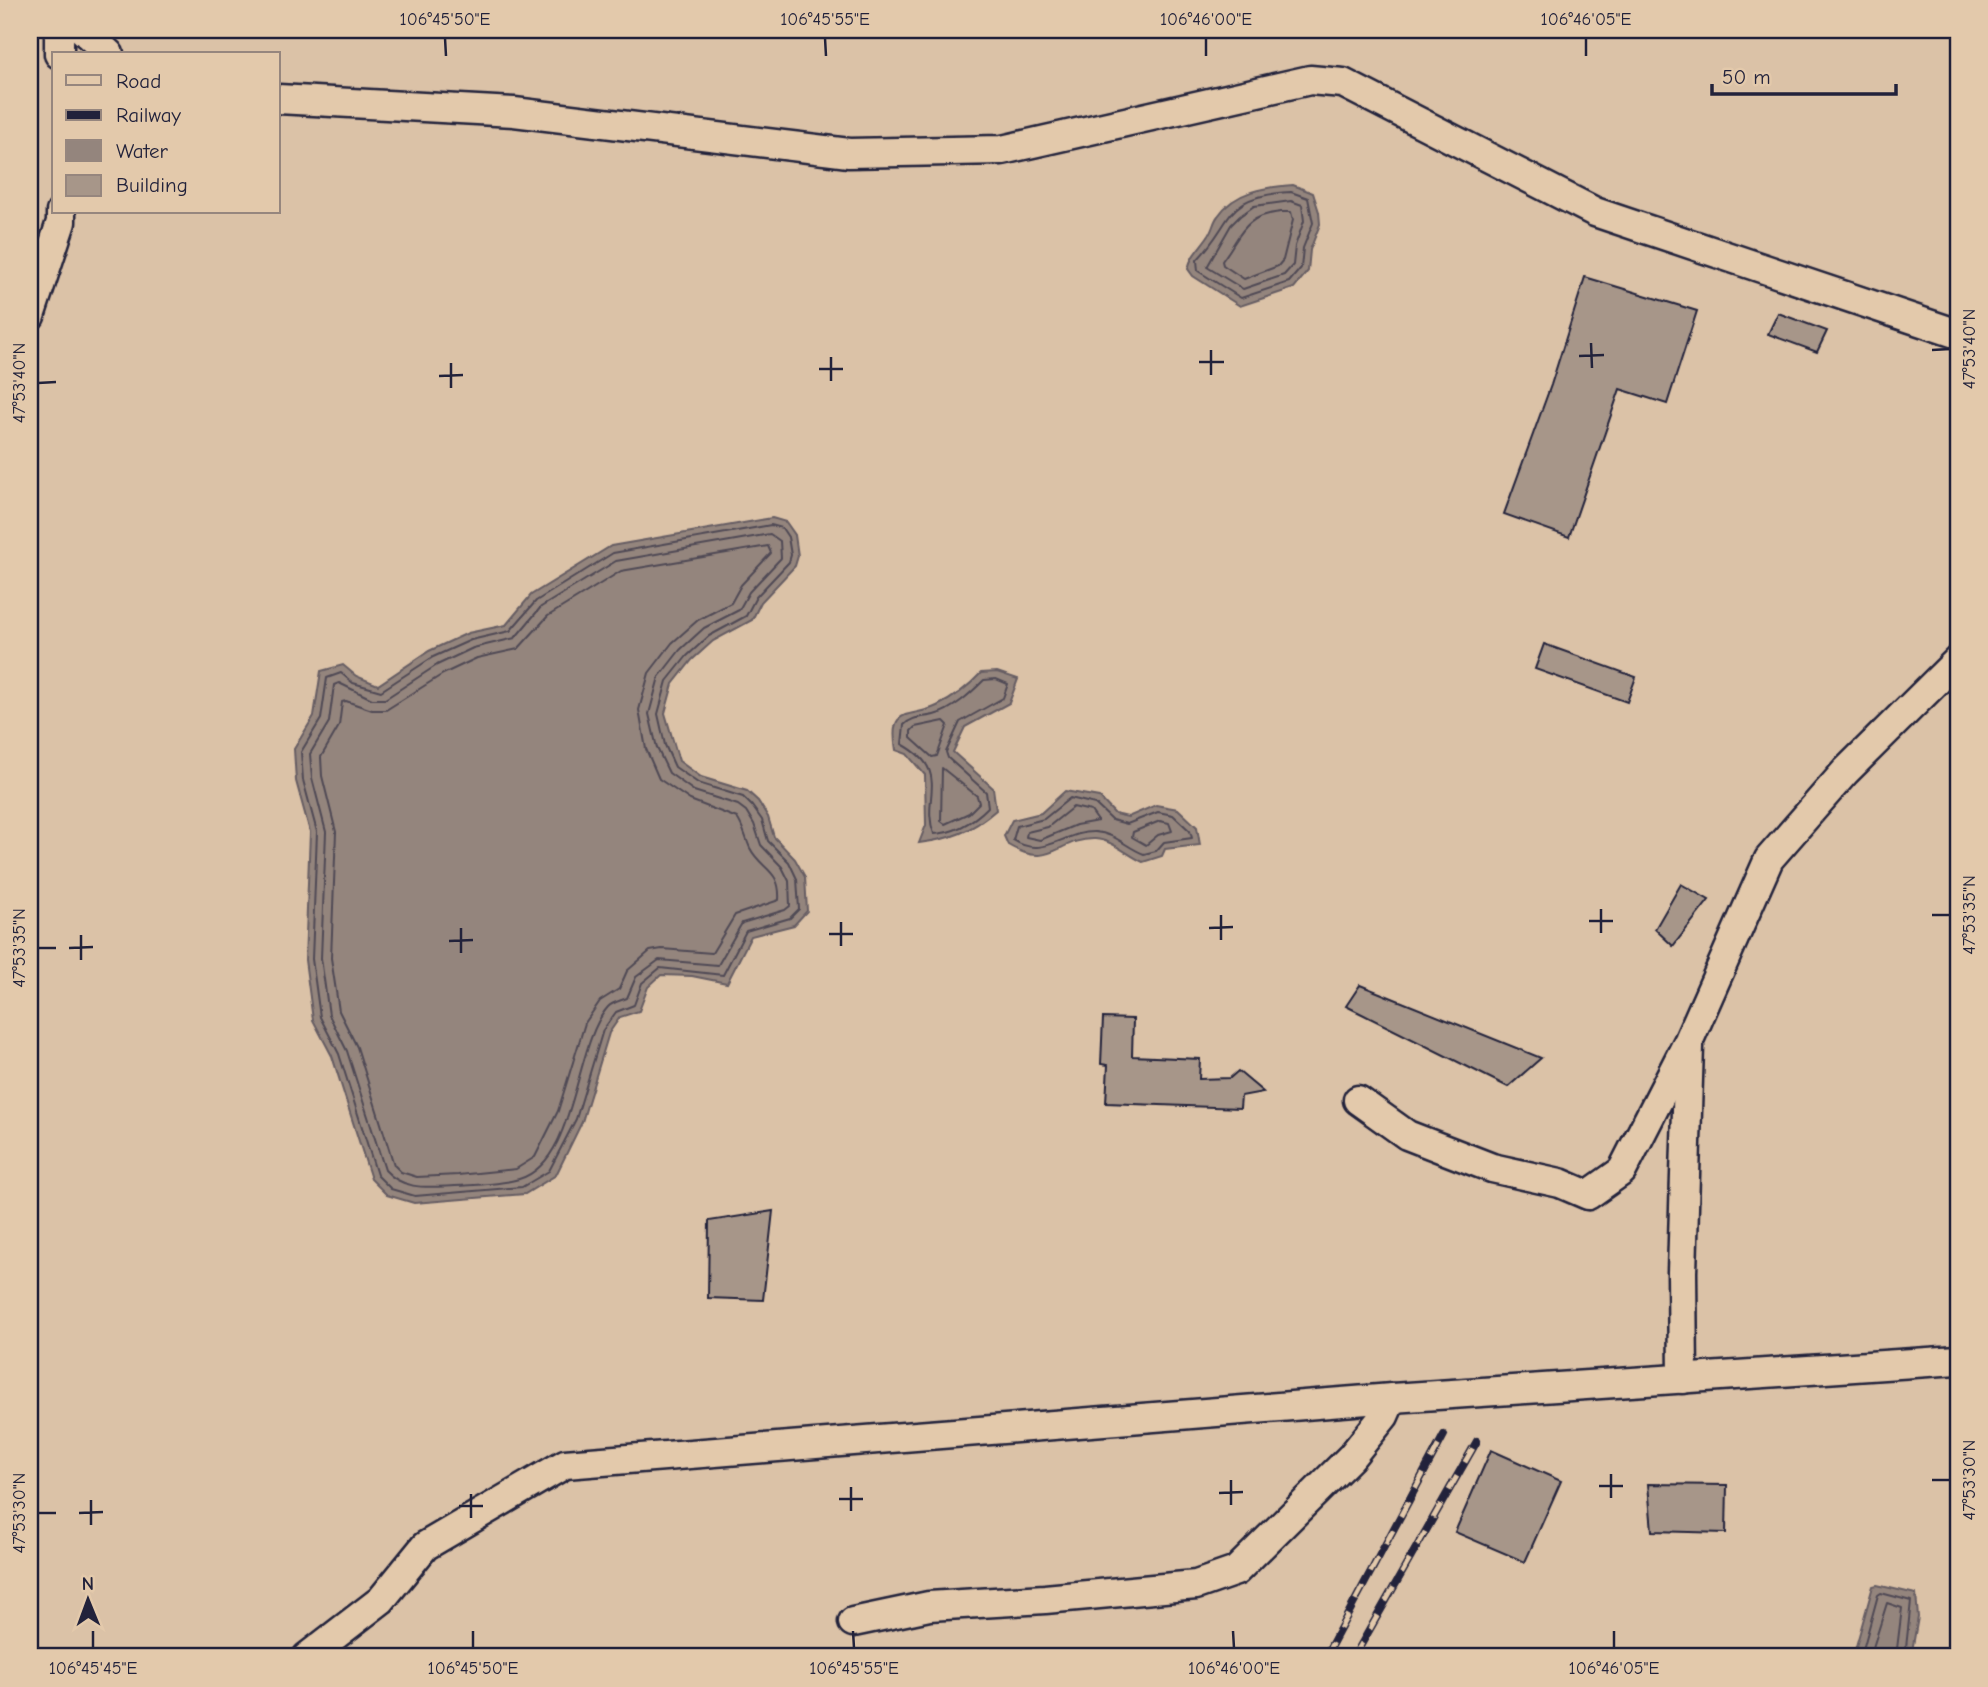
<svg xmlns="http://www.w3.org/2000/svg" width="1988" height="1687" font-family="'Comic Neue',sans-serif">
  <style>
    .water { fill: #94857d; stroke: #665d63; stroke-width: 2 }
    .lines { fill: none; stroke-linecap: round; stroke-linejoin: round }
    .shore { stroke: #504a55; stroke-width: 2 }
    .building { fill: #a79689; stroke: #22223b; stroke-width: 2 }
    .minor-casing { stroke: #22223b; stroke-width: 33 }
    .minor { stroke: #e3c9ab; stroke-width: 28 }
    .rail-casing { stroke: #22223b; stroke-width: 8 }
    .rail { stroke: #e3c9ab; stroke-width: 5; stroke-dasharray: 16; stroke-linecap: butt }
    .ticks { fill: none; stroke: #22223b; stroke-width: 2.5 }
    .neatline { fill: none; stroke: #22223b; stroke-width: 2.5 }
    .ticks-label { font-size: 18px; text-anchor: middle; fill: #22223b }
  </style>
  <rect width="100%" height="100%" fill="#dbc2a7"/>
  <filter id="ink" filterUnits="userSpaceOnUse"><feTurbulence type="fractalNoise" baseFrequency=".0143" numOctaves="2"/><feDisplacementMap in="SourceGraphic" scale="14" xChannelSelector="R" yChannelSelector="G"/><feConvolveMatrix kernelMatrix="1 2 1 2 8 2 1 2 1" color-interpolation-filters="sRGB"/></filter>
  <g filter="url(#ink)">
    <g class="water">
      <path d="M 1293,185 L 1313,193 L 1319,212 L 1320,224 L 1310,250 L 1308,271 L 1294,288 L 1240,306 L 1193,276 L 1188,269 C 1191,255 1200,248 1208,236 C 1213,230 1213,222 1218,216 C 1235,191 1265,187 1293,185 Z"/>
      <path d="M 772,518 L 786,522 L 795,535 L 798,556 L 795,566 L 761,602 L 752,620 L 713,641 L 692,660 L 673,684 L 665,713 L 679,761 L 701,777 L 747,791 L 758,801 L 768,817 L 774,837 L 795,859 L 805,877 L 807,911 L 794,925 L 751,936 L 727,983 L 692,976 L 661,975 L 648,987 L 639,1011 L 620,1017 L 609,1033 L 582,1122 L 556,1175 L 525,1194 L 414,1203 L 387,1195 L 371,1179 L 332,1056 L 313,1020 L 305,960 L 310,832 L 296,781 L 294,749 L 314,716 L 321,671 L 343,665 L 356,676 L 378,685 L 429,651 L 468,633 L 506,625 L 531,595 L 611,546 Z"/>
      <path d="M 997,672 L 1018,679 L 1009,703 L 965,727 L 953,752 L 993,788 L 996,810 C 971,832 951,839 919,843 L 926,825 L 925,775 L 907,754 L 896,750 C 888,704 911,719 937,706 C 954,698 968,687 981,673 Z"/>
      <path d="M 1065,791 L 1099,797 L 1115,814 L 1128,817 L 1156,805 L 1178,809 L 1197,827 L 1200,845 L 1165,849 L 1162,856 L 1143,862 C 1127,855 1113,840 1095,839 C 1057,838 1052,871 1008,845 L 1004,836 L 1012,820 L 1041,813 Z"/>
      <path d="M 1877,1585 L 1916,1594 L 1918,1617 L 1911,1657 L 1853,1657 L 1873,1586 Z"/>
    </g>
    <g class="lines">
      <g class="shore">
        <path d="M 1291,192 L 1308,198 L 1313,223 L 1303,248 L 1301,268 L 1289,282 L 1241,298 L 1198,271 L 1197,260 C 1236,219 1222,196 1291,192 Z"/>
        <path d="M 1291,201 L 1302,205 L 1304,221 L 1295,246 L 1293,265 L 1284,275 L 1243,289 L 1207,267 L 1231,225 L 1240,216 L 1254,206 Z"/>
        <path d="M 1281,212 L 1291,212 L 1293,220 L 1283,260 L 1278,266 L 1244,279 L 1223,265 L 1222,261 C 1242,234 1243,216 1281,212 Z"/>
        <path d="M 771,525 L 782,528 L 788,537 L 791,555 L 789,562 L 756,597 L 746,616 L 709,636 L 687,656 L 667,681 L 658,714 L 665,745 L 675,767 L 698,783 L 743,797 L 752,806 L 762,820 L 768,841 L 789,862 L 797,879 L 799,909 L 790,918 L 746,931 L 723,975 L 660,968 L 642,983 L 634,1005 L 616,1012 L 603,1030 L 576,1119 L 549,1171 L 522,1187 L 415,1196 L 391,1189 L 377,1175 L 339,1054 L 320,1017 L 312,959 L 317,832 L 303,780 L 301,752 L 321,719 L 327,678 L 341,673 L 353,683 L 381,691 L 433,657 L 471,640 L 510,631 L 536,601 L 613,553 Z"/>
        <path d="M 770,534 L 780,541 L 781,558 L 749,592 L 739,610 L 704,628 L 680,650 L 659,677 L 649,714 L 657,748 L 669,773 L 694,791 L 738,805 L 746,811 L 754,824 L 761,845 L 782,867 L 789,881 L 790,906 L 785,910 L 742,923 L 718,965 L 659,960 L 636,977 L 627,998 C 620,1001 613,1002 608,1007 C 573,1046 578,1161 519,1179 C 500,1185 474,1185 455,1186 C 428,1187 404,1191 385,1170 L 347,1051 L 329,1015 L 321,958 L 326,832 L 312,778 L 310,754 L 329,722 L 334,685 L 339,683 L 372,699 L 385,699 L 437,665 L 473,648 L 515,638 L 541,607 L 616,561 Z"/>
        <path d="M 768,546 L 771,553 L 741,585 L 731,603 L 698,620 L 672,643 L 649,673 L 639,710 L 646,749 L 659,779 L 690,800 L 737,818 C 744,828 745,837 750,848 C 761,870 781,869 779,900 L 735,915 L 712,953 L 662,949 L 650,951 L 627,971 L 619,989 L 600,1001 L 585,1023 L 558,1111 L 535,1157 L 516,1169 L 458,1175 L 417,1177 L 401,1172 L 394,1165 L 357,1047 L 339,1011 L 331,958 L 336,832 L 322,776 L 321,757 L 339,726 L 342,702 L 346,701 L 372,710 L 386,710 L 443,674 L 477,658 L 518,649 L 548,616 L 621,571 Z"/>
        <path d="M 996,679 L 1008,684 L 1003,698 L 960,722 L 946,752 L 948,758 L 986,792 L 988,807 C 973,822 955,833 934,834 C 920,797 953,772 902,744 L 904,725 C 913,716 922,718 934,715 C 953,710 971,693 984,680 Z"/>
        <path d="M 944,721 L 948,725 L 937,756 L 932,757 L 911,738 L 911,731 L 915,727 Z"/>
        <path d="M 942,768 L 977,796 L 979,803 L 969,813 L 945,824 L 941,821 Z"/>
        <path d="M 1070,798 L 1095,804 L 1112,820 L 1127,824 L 1158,812 L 1173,815 L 1190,831 L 1192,838 L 1164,842 L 1156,851 L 1144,854 C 1127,848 1115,833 1095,832 C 1064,831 1044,860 1013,840 L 1017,826 L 1044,819 Z"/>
        <path d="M 1073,807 L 1091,811 L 1098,821 L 1076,825 L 1040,840 L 1026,837 L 1027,832 L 1048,827 Z"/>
        <path d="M 1160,821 L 1169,823 L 1172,831 L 1158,835 L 1146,845 L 1132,837 L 1133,832 Z"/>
        <path d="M 1861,1657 L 1878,1595 L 1881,1593 L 1911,1601 L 1905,1657"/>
        <path d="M 1870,1657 L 1887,1603 L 1902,1608 L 1896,1657"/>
      </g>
    </g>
    <g class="building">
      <path d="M 1585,277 L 1697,311 L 1667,404 L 1620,389 L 1569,537 L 1504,514 L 1551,385 Z"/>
      <path d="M 1778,313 L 1827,331 L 1817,352 L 1768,334 Z"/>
      <path d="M 1544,644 L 1636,677 L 1627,702 L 1535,669 Z"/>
      <path d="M 1681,884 L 1709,900 L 1673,946 L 1655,929 Z"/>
      <path d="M 1360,985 L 1541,1058 L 1508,1087 L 1346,1006 Z"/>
      <path d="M 1103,1018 L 1133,1019 L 1132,1056 L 1200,1059 L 1199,1079 L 1230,1078 L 1238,1071 L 1263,1092 L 1241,1096 L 1240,1108 L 1106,1103 L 1108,1065 L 1101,1064 Z"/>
      <path d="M 773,1211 L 763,1300 L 708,1298 L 709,1221 Z"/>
      <path d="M 1491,1450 L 1561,1481 L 1525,1562 L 1455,1532 Z"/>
      <path d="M 1648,1484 L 1727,1485 L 1726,1533 L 1652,1531 Z"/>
    </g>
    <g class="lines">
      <g class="minor-casing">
        <g id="minor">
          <path d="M 59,30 L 59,54"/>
          <path d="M 83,30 L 109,54"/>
          <path d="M 278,99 L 514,112 L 849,153 L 1002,150 L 1310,80 L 1343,83 L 1595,212 L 1958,334"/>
          <path d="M 30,316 L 61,222 L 61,212"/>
          <path d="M 1358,1100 L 1407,1135 L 1492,1168 L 1560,1183 L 1588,1195 L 1622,1171 L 1689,1040 L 1769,859 L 1845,772 L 1958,660"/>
          <path d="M 1683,1379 L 1682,1272 L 1689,1046"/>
          <path d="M 853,1622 L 929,1606 L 1045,1599 L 1196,1585 L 1236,1571 L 1351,1457 L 1384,1416 L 1392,1398"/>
          <path d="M 307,1657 L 381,1600 L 425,1546 L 565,1464 L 1392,1398 L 1958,1360"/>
        </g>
      </g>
      <use href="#minor" class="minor"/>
      <g class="rail-casing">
        <g id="rail">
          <path d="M 1325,1657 L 1444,1435"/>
          <path d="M 1354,1657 L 1477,1441"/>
        </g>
      </g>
      <use href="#rail" class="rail"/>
    </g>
  </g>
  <path class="ticks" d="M 445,38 L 446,56M 825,38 L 826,56M 1206,38 L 1206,56M 1586,38 L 1586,56M 1591,343 L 1592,368M 1211,350 L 1211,375M 1932,350 L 1950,349M 1579,356 L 1604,355M 831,357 L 831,381M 1199,362 L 1224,362M 451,363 L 451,388M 819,369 L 843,369M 439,376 L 463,375M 38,383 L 56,382M 1601,909 L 1601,933M 1221,915 L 1221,940M 1932,915 L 1950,915M 1589,921 L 1613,921M 841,922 L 841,946M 461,928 L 461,953M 1209,928 L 1233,927M 829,934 L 853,934M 81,935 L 81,960M 449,941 L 473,940M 38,948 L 56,948M 69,948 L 93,947M 1611,1474 L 1611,1498M 1231,1480 L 1231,1505M 1932,1480 L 1950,1480M 1599,1486 L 1623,1486M 851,1487 L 851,1511M 1219,1493 L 1243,1492M 471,1494 L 471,1518M 839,1499 L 863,1499M 91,1500 L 91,1525M 459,1506 L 483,1506M 38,1513 L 56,1513M 79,1513 L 103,1512M 93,1631 L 93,1648M 473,1631 L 473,1648M 853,1631 L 854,1648M 1233,1631 L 1234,1648M 1614,1631 L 1614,1648"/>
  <rect width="1988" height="1687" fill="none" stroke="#e3c9ab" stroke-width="77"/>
  <rect x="52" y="52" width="228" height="161" fill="#e3c9ab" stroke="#96867e" stroke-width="2"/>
  <rect x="66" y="75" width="35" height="10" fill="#e3c9ab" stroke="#96867e" stroke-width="2"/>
  <text x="116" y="88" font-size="21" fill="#22223b">Road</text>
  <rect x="66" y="110" width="35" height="10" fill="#22223b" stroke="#96867e" stroke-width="2"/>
  <text x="116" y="122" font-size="21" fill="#22223b">Railway</text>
  <rect x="66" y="140" width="35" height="21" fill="#94857d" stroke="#96867e" stroke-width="2"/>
  <text x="116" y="158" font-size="21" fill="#22223b">Water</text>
  <rect x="66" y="175" width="35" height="21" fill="#a79689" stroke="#96867e" stroke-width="2"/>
  <text x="116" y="192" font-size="21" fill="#22223b">Building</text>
  <g transform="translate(88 1600) rotate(359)" stroke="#e3c9ab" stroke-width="5" paint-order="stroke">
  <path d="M0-5L12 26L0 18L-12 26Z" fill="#22223b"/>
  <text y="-10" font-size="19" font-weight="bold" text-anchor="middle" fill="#22223b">N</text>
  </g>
  <path d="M1712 84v10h184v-10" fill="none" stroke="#22223b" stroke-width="3.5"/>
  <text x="1722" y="84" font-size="21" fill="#22223b" stroke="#e3c9ab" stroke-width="5" paint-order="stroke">50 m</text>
  <rect x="38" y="38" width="1912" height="1610" class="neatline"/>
  <g class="ticks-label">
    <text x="445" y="25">106°45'50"E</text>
    <text x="825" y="25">106°45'55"E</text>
    <text x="1206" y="25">106°46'00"E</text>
    <text x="1586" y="25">106°46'05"E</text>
    <text transform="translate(1969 349) rotate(-90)" y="6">47°53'40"N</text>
    <text transform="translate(19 383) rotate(-90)" y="6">47°53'40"N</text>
    <text transform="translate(1969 915) rotate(-90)" y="6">47°53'35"N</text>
    <text transform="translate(19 948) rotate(-90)" y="6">47°53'35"N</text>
    <text transform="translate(1969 1480) rotate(-90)" y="6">47°53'30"N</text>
    <text transform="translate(19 1513) rotate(-90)" y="6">47°53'30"N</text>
    <text x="93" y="1674">106°45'45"E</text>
    <text x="473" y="1674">106°45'50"E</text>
    <text x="854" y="1674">106°45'55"E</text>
    <text x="1234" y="1674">106°46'00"E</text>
    <text x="1614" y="1674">106°46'05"E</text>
  </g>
</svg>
